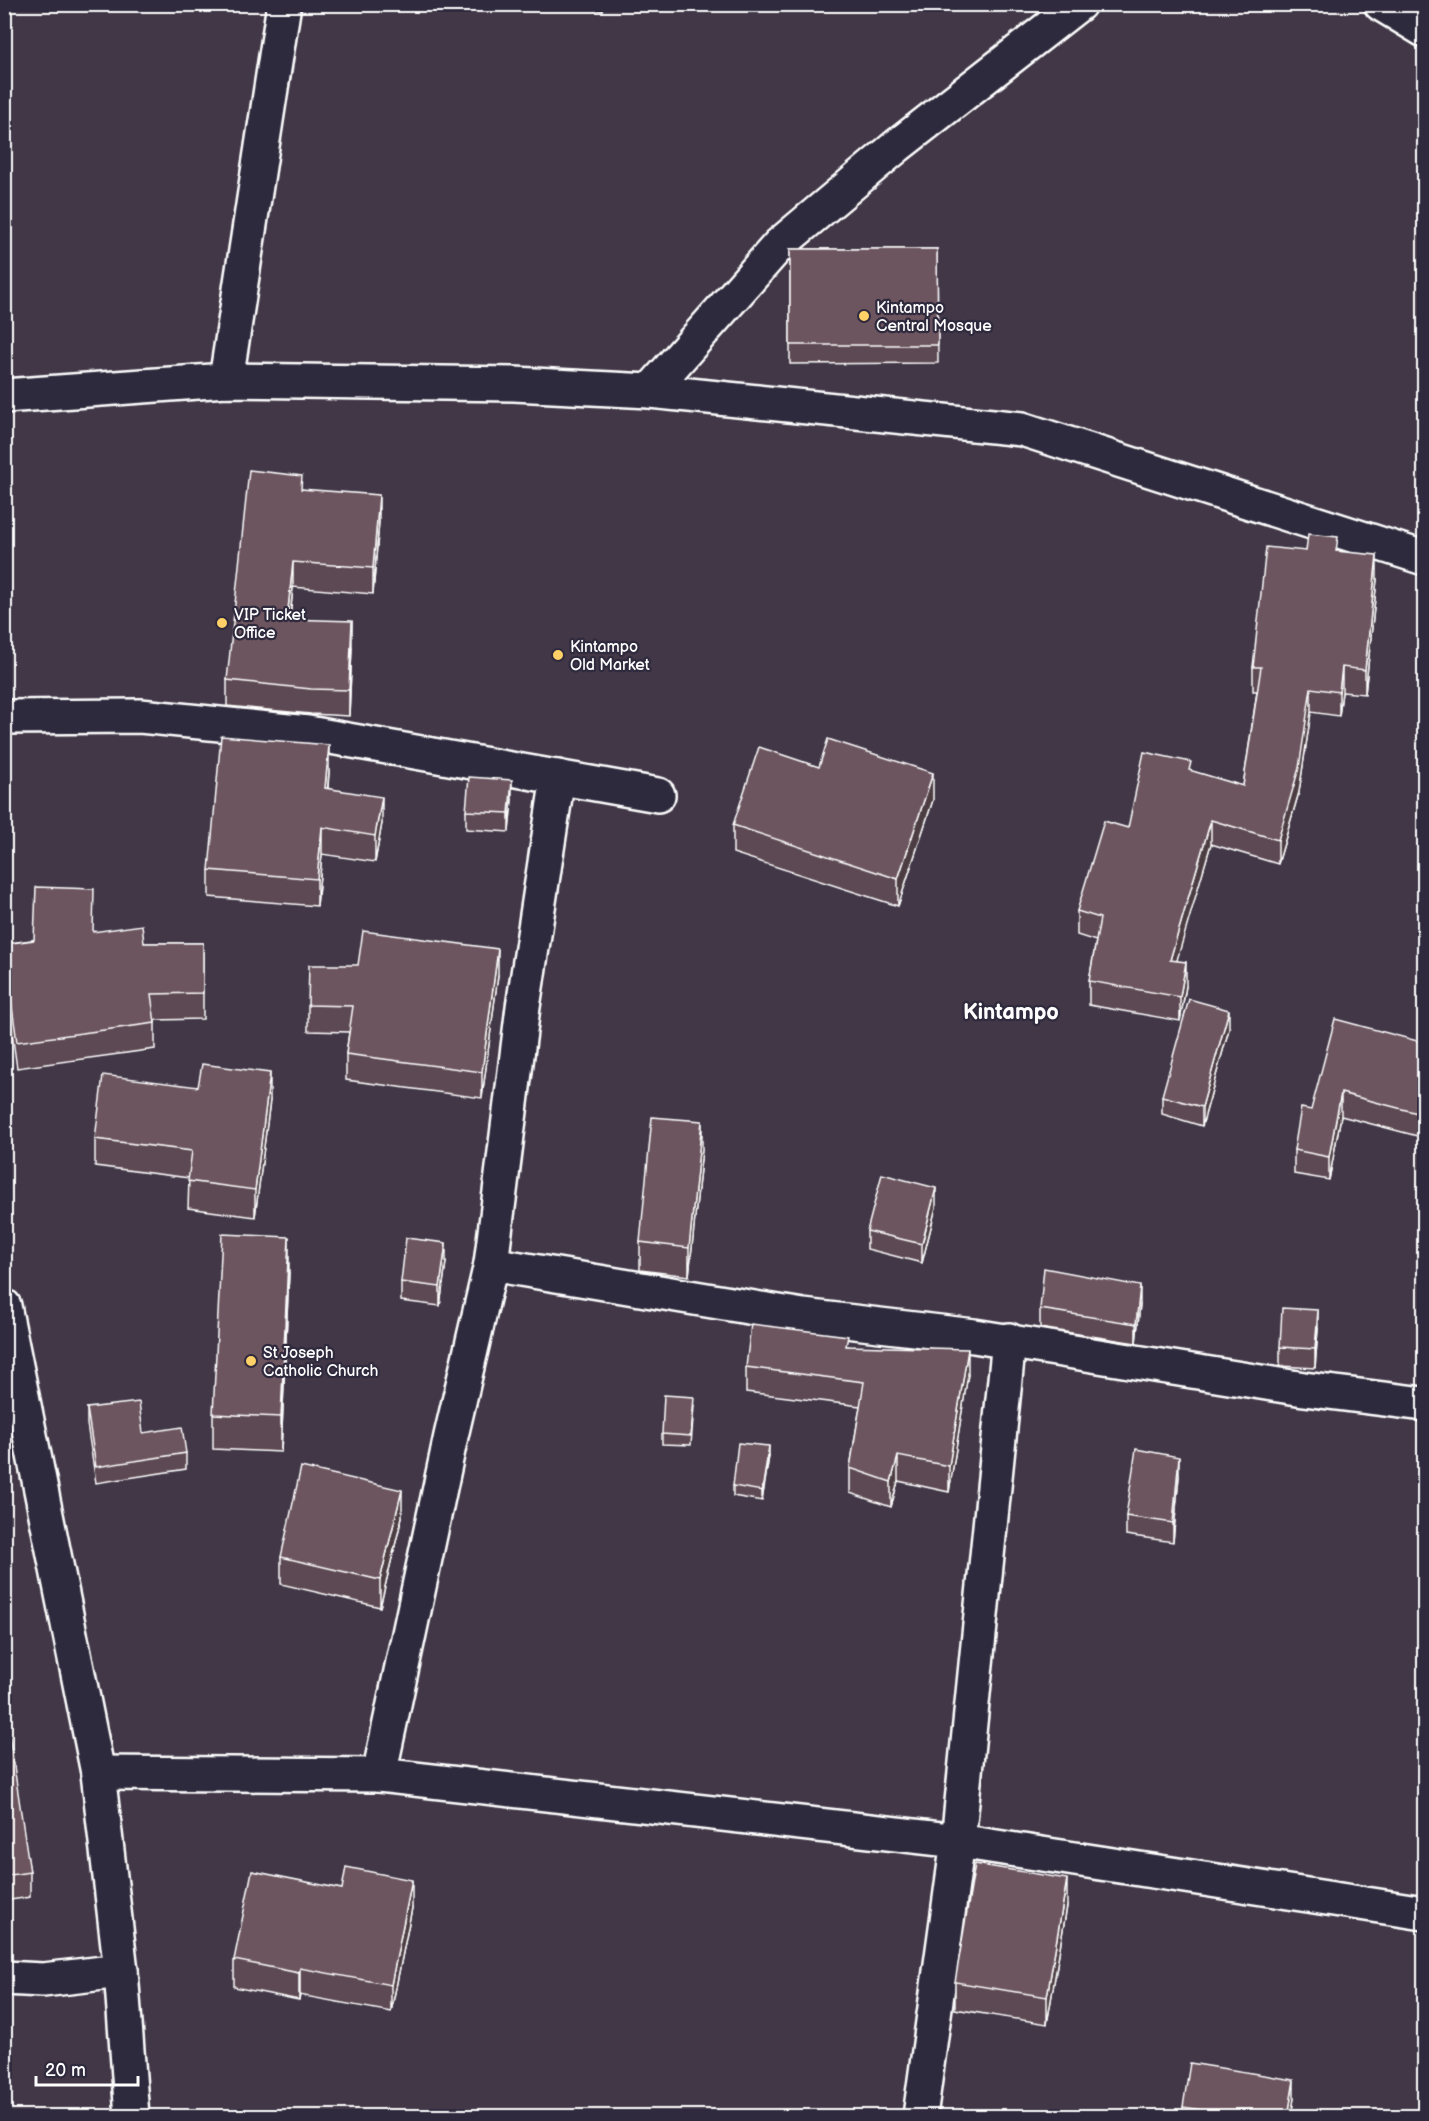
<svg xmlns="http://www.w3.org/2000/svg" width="1429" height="2121" font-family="'Balsamiq Sans',sans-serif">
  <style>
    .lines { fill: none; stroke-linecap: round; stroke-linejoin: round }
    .minor-casing { stroke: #fff; stroke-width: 38 }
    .major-casing { stroke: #fff; stroke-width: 38 }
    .minor { stroke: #2f2a3d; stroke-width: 33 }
    .major { stroke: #2f2a3d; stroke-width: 33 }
    .wall { fill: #5d4952; stroke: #fff; stroke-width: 1.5 }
    .shaded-wall { fill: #4c3c42; stroke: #fff; stroke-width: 1.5 }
    .building { fill: #6c555f; stroke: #fff; stroke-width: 1.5 }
    .poi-dot { fill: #ffd166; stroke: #2f2a3d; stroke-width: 2 }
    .labels { text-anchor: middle; stroke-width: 4.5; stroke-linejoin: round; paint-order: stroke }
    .poi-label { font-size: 16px; fill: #fff; stroke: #2f2a3d; text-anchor: start }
    .district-label { font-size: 22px; font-weight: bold; fill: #fff; stroke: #2f2a3d }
  </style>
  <rect width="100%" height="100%" fill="#413747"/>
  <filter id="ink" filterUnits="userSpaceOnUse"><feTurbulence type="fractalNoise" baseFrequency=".0167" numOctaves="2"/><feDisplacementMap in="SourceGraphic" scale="12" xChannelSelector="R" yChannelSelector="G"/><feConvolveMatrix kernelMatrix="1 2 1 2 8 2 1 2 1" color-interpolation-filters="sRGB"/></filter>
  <g filter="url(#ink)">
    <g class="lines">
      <g class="minor-casing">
        <g id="minor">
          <path d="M 1381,4 L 1424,30"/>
          <path d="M 226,380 L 284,4"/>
          <path d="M 650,391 L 779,245 L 897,146 L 1079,4"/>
          <path d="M 4,717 L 140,716 L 308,733 L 658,795"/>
          <path d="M 491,1264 L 803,1316 L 974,1336 L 1304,1389 L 1424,1404"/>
          <path d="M 4,1306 L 98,1773 L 121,1971 L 132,2116"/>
          <path d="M 98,1773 L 379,1775 L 958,1841 L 1424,1913"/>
          <path d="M 379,1775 L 451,1436 L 491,1264 L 523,1007 L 558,777"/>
          <path d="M 4,1978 L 43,1980 L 121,1971"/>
          <path d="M 920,2116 L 958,1841 L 1009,1340"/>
        </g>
      </g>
      <g class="major-casing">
        <path id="major" d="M 4,396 L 226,380 L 514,384 L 650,391 L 1022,429 L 1424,558"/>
      </g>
      <use href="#minor" class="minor"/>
      <use href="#major" class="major"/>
    </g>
    <g class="wall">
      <path d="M 561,4 L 604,4 L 603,11 Z"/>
      <path d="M 790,249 L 937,249 L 938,363 L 790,364 Z"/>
      <path d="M 302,489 L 379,521 L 373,594 L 293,587 L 290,619 L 352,647 L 349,716 L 311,714 L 227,706 L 227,680 Z"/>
      <path d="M 1306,551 L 1338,551 L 1377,579 L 1365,694 L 1342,692 L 1339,716 L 1311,712 L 1299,792 L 1278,864 L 1211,844 L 1176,961 L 1186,986 L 1180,1021 L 1089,1005 L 1089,981 L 1096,941 L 1077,935 L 1077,911 L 1128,828 L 1191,771 L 1243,786 L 1257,691 L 1253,691 L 1253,667 Z"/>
      <path d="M 819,767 L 933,800 L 898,906 L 733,853 L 733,825 Z"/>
      <path d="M 329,772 L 328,788 L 382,823 L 375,862 L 322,854 L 317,906 L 209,897 L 209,870 Z"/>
      <path d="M 512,799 L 509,832 L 466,829 L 466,811 Z"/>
      <path d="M 93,931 L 144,943 L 203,943 L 203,1019 L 155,1020 L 155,1049 L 17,1068 L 4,977 L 4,944 Z"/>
      <path d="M 498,975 L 482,1098 L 346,1080 L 346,1054 L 349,1032 L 308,1031 L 308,1005 Z"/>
      <path d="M 1229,1029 L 1202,1126 L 1162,1114 L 1162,1096 Z"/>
      <path d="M 1425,1043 L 1425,1138 L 1341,1116 L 1329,1180 L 1294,1174 L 1294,1150 L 1311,1110 Z"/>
      <path d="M 270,1100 L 255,1217 L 188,1208 L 189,1178 L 95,1166 L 95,1139 Z"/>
      <path d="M 702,1149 L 689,1276 L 640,1270 L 640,1242 Z"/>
      <path d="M 936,1207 L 922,1263 L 867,1249 L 867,1231 Z"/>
      <path d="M 446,1262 L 440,1306 L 401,1301 L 401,1282 Z"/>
      <path d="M 289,1272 L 281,1452 L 213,1449 L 213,1414 Z"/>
      <path d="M 1140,1304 L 1136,1343 L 1040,1328 L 1040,1309 Z"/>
      <path d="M 1318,1329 L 1315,1368 L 1280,1366 L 1280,1347 Z"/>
      <path d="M 848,1346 L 968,1374 L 949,1492 L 898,1481 L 891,1507 L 850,1493 L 850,1468 L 860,1406 L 746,1392 L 746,1367 Z"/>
      <path d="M 694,1406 L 691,1445 L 662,1444 L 662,1434 Z"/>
      <path d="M 87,1408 L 143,1433 L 186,1453 L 186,1469 L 96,1483 L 87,1424 Z"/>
      <path d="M 769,1456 L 762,1501 L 733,1496 L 733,1486 Z"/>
      <path d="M 1179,1476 L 1173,1542 L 1126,1535 L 1126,1516 Z"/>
      <path d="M 402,1517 L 380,1607 L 281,1584 L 281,1557 Z"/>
      <path d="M 4,1734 L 30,1872 L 30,1897 L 4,1901 Z"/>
      <path d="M 1067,1906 L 1047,2024 L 955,2009 L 955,1982 Z"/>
      <path d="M 412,1908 L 391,2012 L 300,1995 L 299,2000 L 234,1987 L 234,1960 Z"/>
      <path d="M 1294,2098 L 1291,2116 L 1183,2116 L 1183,2107 Z"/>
    </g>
    <g class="shaded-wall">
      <path d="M 379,495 L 379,521 L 373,594 L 373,568 Z"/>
      <path d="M 1377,555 L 1377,579 L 1365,694 L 1365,670 Z"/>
      <path d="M 293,562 L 293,587 L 287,645 L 287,619 Z"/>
      <path d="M 352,621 L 352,647 L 349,716 L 349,690 Z"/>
      <path d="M 1342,667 L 1342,692 L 1339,716 L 1339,692 Z"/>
      <path d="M 1311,688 L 1311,712 L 1299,792 L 1278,864 L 1278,840 Z"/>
      <path d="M 329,745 L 329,772 L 325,814 L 325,788 Z"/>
      <path d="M 933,773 L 933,800 L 898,906 L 898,879 Z"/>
      <path d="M 512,780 L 512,799 L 509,832 L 509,813 Z"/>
      <path d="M 382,797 L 382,823 L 375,862 L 375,836 Z"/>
      <path d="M 1211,820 L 1211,844 L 1170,984 L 1170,960 Z"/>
      <path d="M 322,827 L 322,854 L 317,906 L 317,879 Z"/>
      <path d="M 498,949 L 498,975 L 482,1098 L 482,1072 Z"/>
      <path d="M 1186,962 L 1186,986 L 1180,1021 L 1180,997 Z"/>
      <path d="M 1229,1010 L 1229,1029 L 1202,1126 L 1202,1107 Z"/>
      <path d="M 270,1073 L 270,1100 L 255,1217 L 255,1190 Z"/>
      <path d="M 1341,1093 L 1341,1116 L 1329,1180 L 1329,1157 Z"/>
      <path d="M 702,1121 L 702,1149 L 689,1276 L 689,1248 Z"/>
      <path d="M 936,1188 L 936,1207 L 922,1263 L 922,1244 Z"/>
      <path d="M 289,1237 L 289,1272 L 281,1452 L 281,1417 Z"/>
      <path d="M 446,1243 L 446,1262 L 440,1306 L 440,1287 Z"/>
      <path d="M 1140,1286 L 1140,1304 L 1136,1343 L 1136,1324 Z"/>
      <path d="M 1318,1310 L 1318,1329 L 1315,1368 L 1315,1349 Z"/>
      <path d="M 968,1349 L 968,1374 L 949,1492 L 949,1466 Z"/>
      <path d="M 769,1446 L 769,1456 L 762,1501 L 762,1491 Z"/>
      <path d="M 898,1456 L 898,1481 L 891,1507 L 891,1482 Z"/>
      <path d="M 1179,1457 L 1179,1476 L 1173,1542 L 1173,1523 Z"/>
      <path d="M 402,1490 L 402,1517 L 380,1607 L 380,1580 Z"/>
      <path d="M 1067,1879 L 1067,1906 L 1047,2024 L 1047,1997 Z"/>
      <path d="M 412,1880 L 412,1908 L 391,2012 L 391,1985 Z"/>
      <path d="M 300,1968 L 300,1995 L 299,2000 L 299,1973 Z"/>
      <path d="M 1294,2080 L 1294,2098 L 1291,2116 L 1288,2116 Z"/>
    </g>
    <g class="building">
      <path d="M 790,249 L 937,249 L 938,345 L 790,345 Z"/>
      <path d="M 249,470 L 302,476 L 301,489 L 379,495 L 373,568 L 293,562 L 287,619 L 352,621 L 349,690 L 311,689 L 227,680 Z"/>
      <path d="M 1308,534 L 1338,537 L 1336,551 L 1377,555 L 1365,670 L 1342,667 L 1339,692 L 1311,688 L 1299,768 L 1278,840 L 1211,820 L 1170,960 L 1186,962 L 1180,997 L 1089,981 L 1100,918 L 1077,911 L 1104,821 L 1128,828 L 1144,752 L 1191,762 L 1189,770 L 1243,786 L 1261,667 L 1253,667 L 1266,547 L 1306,551 Z"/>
      <path d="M 221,736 L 329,745 L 325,788 L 382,797 L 375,836 L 322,827 L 317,879 L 209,870 Z"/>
      <path d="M 828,739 L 933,773 L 898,879 L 733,825 L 759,747 L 819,767 Z"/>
      <path d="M 469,777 L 512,780 L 509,813 L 466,811 Z"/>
      <path d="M 36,887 L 94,889 L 93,932 L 142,925 L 144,943 L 203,943 L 203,993 L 151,994 L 155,1023 L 17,1042 L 4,951 L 4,944 L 34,940 Z"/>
      <path d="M 363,931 L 498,949 L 482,1072 L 346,1054 L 353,1006 L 308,1005 L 309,965 L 358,965 Z"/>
      <path d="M 1189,999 L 1229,1010 L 1202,1107 L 1162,1096 Z"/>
      <path d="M 1335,1019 L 1425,1043 L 1425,1115 L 1341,1093 L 1329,1157 L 1294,1150 L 1301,1108 L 1311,1110 Z"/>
      <path d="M 202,1064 L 270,1073 L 255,1190 L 188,1181 L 192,1151 L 95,1139 L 103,1075 L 198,1087 Z"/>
      <path d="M 652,1117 L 702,1121 L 689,1248 L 640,1242 Z"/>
      <path d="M 882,1174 L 936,1188 L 922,1244 L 867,1231 Z"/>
      <path d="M 222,1234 L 289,1237 L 281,1417 L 213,1414 Z"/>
      <path d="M 406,1238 L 446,1243 L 440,1287 L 401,1282 Z"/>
      <path d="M 1044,1268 L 1140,1286 L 1136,1324 L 1040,1309 Z"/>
      <path d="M 1282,1308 L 1318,1310 L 1315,1349 L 1280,1347 Z"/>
      <path d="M 751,1324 L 848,1336 L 846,1346 L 968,1349 L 949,1466 L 898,1456 L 891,1482 L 850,1468 L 864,1382 L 746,1367 Z"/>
      <path d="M 664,1395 L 694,1397 L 691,1436 L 662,1434 Z"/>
      <path d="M 139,1402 L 143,1433 L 182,1427 L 186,1453 L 96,1467 L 87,1408 Z"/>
      <path d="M 738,1443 L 769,1446 L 762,1491 L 733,1486 Z"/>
      <path d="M 1136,1449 L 1179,1457 L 1173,1523 L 1126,1516 Z"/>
      <path d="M 301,1467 L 402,1490 L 380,1580 L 281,1557 Z"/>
      <path d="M 9,1733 L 30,1872 L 4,1876 L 4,1734 Z"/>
      <path d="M 975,1864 L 1067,1879 L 1047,1997 L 955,1982 Z"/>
      <path d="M 346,1867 L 412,1880 L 391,1985 L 300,1968 L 299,1973 L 234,1960 L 252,1871 L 342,1889 Z"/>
      <path d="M 1190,2063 L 1294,2080 L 1288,2116 L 1239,2116 L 1183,2107 Z"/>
    </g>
  </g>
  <g class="poi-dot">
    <circle cx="864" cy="316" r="6"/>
    <circle cx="222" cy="623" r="6"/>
    <circle cx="558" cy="655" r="6"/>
    <circle cx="251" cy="1361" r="6"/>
  </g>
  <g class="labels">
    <g class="poi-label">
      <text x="876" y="313">Kintampo<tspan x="876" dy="18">Central Mosque</tspan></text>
      <text x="234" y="620">VIP Ticket<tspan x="234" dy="18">Office</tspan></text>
      <text x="570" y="652">Kintampo<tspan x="570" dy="18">Old Market</tspan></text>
      <text x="263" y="1358">St Joseph<tspan x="263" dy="18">Catholic Church</tspan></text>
    </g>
    <g class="district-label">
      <text x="1011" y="1019">Kintampo</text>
    </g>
  </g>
  <rect width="1429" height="2121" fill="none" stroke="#2f2a3d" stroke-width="24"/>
  <rect x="12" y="12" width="1405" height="2097" fill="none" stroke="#fff" stroke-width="2" filter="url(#ink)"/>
  <path d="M36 2076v9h102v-9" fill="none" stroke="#ffffff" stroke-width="3"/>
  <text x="45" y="2076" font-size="18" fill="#ffffff" stroke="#2f2a3d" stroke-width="4.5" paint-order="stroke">20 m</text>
</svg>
